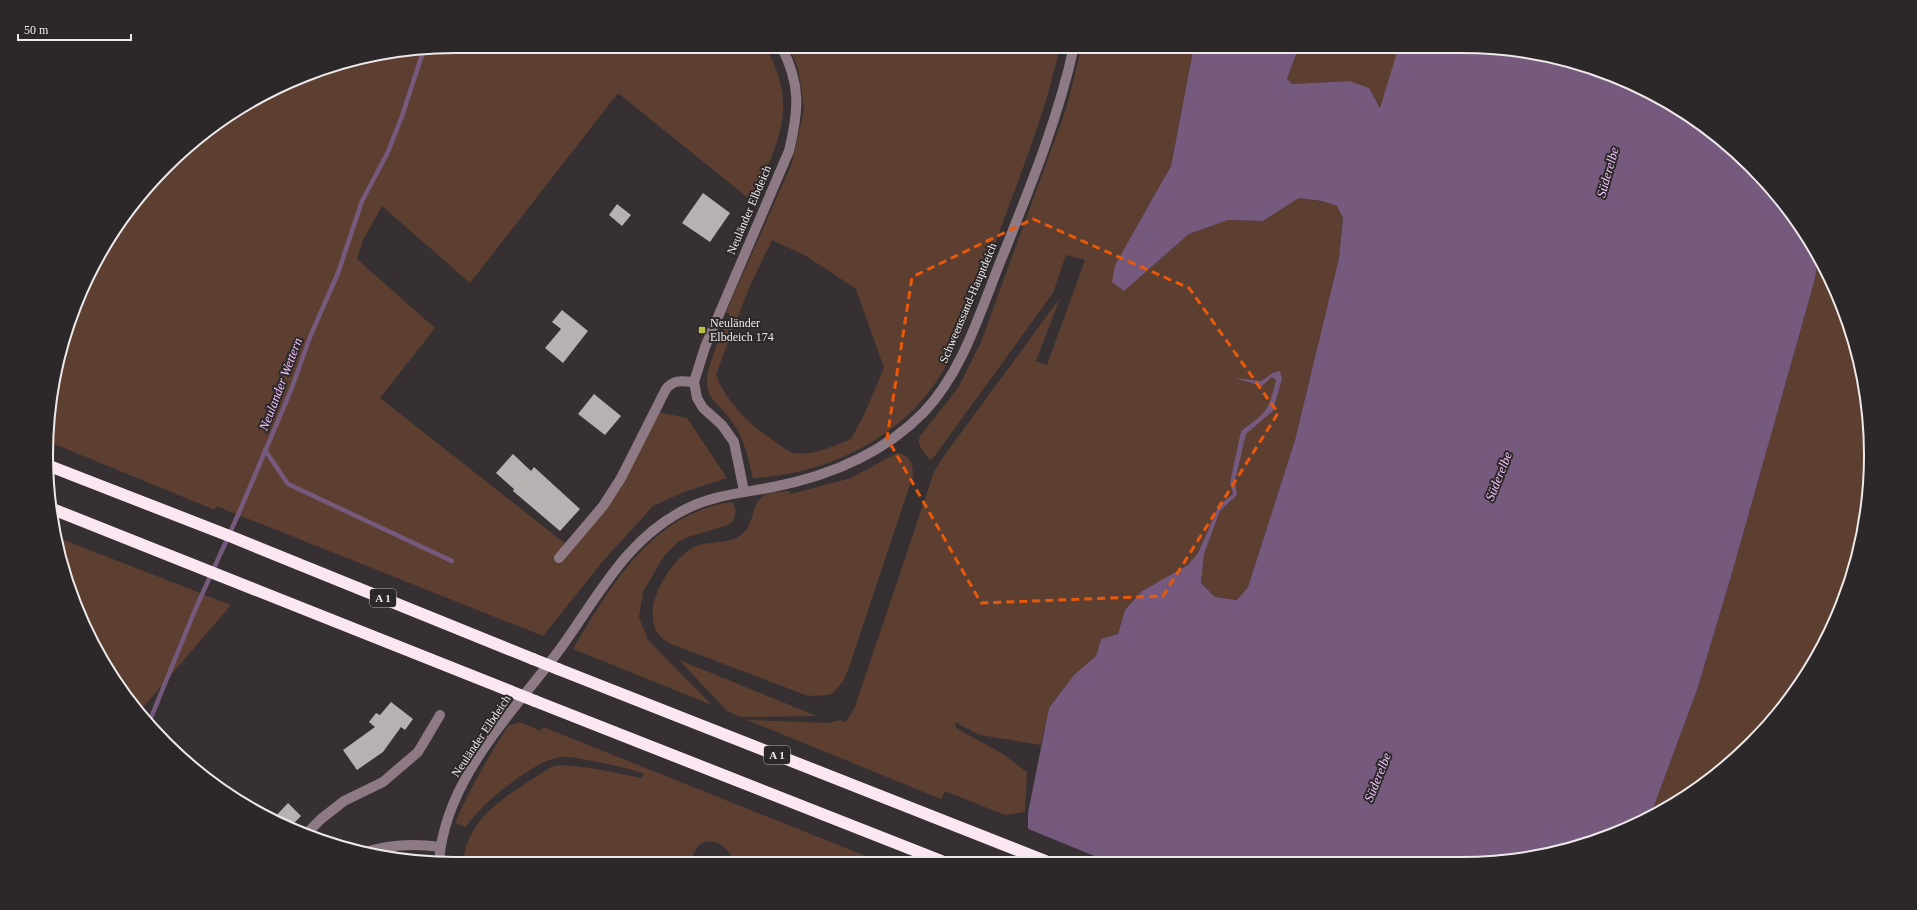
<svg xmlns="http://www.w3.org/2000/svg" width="1917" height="910" font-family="Georgia,serif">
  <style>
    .green { fill: #5c3f30; fill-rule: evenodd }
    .water { fill: #765a7d }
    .pier { fill: #363032 }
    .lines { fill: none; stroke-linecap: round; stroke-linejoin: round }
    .stream { stroke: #765a7d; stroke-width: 4.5 }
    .building { fill: #b8b1b1 }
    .minor { stroke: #8d7a85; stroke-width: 10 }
    .highway { stroke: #fae7f2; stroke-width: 12 }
    .highway-bridge { stroke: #fae7f2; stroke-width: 12 }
    .marked { fill: none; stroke: #e8590c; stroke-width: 3; stroke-dasharray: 8 5; stroke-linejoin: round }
    .poi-dot { fill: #b9c046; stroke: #2c2728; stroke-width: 1.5 }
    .labels { text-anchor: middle; stroke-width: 4; stroke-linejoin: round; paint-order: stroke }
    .shield { fill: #2c2728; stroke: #b3afb0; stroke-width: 1 }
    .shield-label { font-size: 11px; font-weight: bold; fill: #ede9ea }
    .street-label { font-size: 12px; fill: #ede9ea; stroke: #2c2728 }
    .poi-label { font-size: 12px; fill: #ede9ea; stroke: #2c2728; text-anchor: start }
    .water-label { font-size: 13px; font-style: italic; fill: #f4c4fe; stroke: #2c2728 }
    .rim { fill: none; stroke: #ede9ea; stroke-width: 2 }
  </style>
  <rect width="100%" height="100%" fill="#363032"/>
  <g class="green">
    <path d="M 455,46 L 765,46 C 800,107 778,143 752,201 L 618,93 L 470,283 L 382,206 L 363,240 L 357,259 L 435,328 L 380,398 L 567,545 L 621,478 L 653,411 L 687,418 L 727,478 L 684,492 L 653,506 L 603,561 L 543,636 L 216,506 L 215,510 L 47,441 L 54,375 L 68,323 L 101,251 L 131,206 L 185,147 L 251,101 L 323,68 L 375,54 Z"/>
    <path d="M 788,46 L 1060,46 C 1047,108 1023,168 1001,227 C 983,277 968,330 940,376 C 902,438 825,475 753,478 C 748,458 744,436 730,419 C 723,409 712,402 708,390 C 702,373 723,331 730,314 L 726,312 L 792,163 L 799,132 L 804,108 L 798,68 ZM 772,240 L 806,256 L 856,289 L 884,368 L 864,415 L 851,439 C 834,446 813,456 794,453 C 789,452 783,447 778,444 C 753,427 726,404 716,374 L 749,288 Z"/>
    <path d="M 1082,46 L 1194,46 L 1171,166 L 1115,265 L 1124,291 L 1189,234 L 1228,220 L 1263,221 L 1299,198 L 1322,201 L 1337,206 L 1343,218 L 1339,258 L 1295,440 L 1248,587 L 1237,600 L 1215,597 L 1201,583 L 1204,554 L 1220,511 L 1237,495 L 1235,481 L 1246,434 L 1273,411 L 1282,379 L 1274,372 L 1261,381 L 1262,386 L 1272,377 L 1276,380 L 1270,405 L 1264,414 L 1241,431 L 1230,481 L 1233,494 L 1219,505 L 1198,553 L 1188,565 L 1142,591 L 1125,610 L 1118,634 L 1101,639 L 1096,656 L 1074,675 L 1049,708 L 1041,745 L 980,735 L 955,722 L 956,728 L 1003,754 L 1027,772 L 1025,812 L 1005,815 L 945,791 L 941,799 L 747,720 L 829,723 L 841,720 L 846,722 L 855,707 L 934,472 L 941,460 L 1060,298 L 1036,361 L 1047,365 L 1085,260 L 1066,255 L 1053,293 L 934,457 L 930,460 C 924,452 916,446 920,436 L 958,388 L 981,342 L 1066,109 Z"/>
    <path d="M 1299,46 L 1399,46 L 1381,109 L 1369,88 L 1350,81 L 1292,84 L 1287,79 Z"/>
    <path d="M 1818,258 L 1840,298 L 1863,375 L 1871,455 L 1863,535 L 1840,611 L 1787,704 L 1711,779 L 1651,814 L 1697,690 L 1732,573 L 1815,279 Z"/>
    <path d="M 897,453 C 910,455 913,464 913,475 L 849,667 L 844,680 L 834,692 L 828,695 L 808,696 L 674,645 C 670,643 664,641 661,637 C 638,612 667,566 689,550 C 704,539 726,546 741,535 C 756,525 750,499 768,494 C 774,492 782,492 789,491 L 791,494 L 851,478 Z"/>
    <path d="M 732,502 L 736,510 L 734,519 L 731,523 L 725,526 L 688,537 L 678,542 L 664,556 L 643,592 L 639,617 L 648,640 L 712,705 L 573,649 C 611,586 652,513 732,502 Z"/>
    <path d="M 56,537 L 231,605 L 139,712 L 101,659 L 68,587 Z"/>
    <path d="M 679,660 L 817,716 L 740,717 L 727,711 Z"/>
    <path d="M 520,722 L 541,731 L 543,727 L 883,863 L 733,863 C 728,837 693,832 692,863 L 463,864 C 466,823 499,800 531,780 C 538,776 547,769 554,766 C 567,762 627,775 642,778 L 644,774 C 634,769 571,755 560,757 C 534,761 480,804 466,827 L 455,823 C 470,788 488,757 508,726 Z"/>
  </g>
  <path class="water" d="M 1194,46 L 1299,46 L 1287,79 L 1292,84 L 1350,81 L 1369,88 L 1380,108 L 1399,46 L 1462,46 L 1542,54 L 1618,77 L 1689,115 L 1751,166 L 1802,228 L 1818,258 L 1815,279 L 1732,573 L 1697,690 L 1651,814 L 1619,833 L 1516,860 L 1020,862 L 1028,829 L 1028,813 L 1049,708 L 1074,675 L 1096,656 L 1101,639 L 1118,634 L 1125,610 L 1142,591 L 1188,565 L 1198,553 L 1219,505 L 1233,494 L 1230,482 L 1241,431 C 1268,411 1268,412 1276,380 L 1272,377 L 1262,386 L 1235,378 L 1261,381 L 1274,372 L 1280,371 L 1282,379 L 1273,411 L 1246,434 L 1235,481 L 1237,495 L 1220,511 L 1204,554 L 1201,583 L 1215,597 L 1237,600 L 1248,587 L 1295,440 L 1339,258 L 1343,218 L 1337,206 L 1322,201 L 1299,198 L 1263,221 L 1228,220 L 1189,234 L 1124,291 L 1112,282 L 1115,265 L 1171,166 Z"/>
  <path class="pier" d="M 1026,828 L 1109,862 L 1018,862 Z"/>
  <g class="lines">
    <g class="stream">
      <path d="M 265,450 L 288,484 L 452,561"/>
      <path d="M 148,725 L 195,610 L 238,515 L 291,390 L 310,337 L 338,273 L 362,201 L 388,152 L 402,116 L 424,49"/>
    </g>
  </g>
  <g class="building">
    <path d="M 703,193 L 730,213 L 710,242 L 682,223 Z"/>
    <path d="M 617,204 L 631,215 L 622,226 L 609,215 Z"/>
    <path d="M 562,310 L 588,331 L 563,363 L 545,348 L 561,329 L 552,322 Z"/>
    <path d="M 594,394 L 621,416 L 605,435 L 578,414 Z"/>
    <path d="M 513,454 L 531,471 L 534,467 L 580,509 L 560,531 L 513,491 L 514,489 L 496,473 Z"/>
    <path d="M 391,702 L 413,719 L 405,730 L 401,727 L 383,752 L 357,770 L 343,750 L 375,727 L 369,722 L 376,713 L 380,715 Z"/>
    <path d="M 288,803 L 301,816 L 289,828 L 272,820 Z"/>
  </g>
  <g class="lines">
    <g class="minor">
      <path d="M 744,491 L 734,442 L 722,425 L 703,408 L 697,398 L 694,382 L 705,347 L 789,151 C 799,110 801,84 781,46"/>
      <path d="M 559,558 L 603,506 L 621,478 L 666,389 C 674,379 682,381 694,382"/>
      <path d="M 305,835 L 321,819 L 344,801 L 383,782 L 418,752 L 440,715"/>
      <path d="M 363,853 C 389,844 413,843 440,847"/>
      <path d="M 439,862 C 445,777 515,711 563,645 C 600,593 628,537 688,508 C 715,495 743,493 773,487 C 829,476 883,454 924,412 C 963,371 980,312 1001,260 C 1029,190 1058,120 1074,46"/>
    </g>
    <g class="highway">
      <path d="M 47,465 L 232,537 L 533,659"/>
      <path d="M 50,508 L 510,691"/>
      <path d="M 558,669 L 1048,862"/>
      <path d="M 535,701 L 944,862"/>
    </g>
    <g class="highway-bridge">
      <path d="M 533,659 L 558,669"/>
      <path d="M 510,691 L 535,701"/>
    </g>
  </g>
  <path class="marked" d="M 1033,219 L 1189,288 L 1278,413 L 1163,596 L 981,603 L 887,438 L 912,277 Z"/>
  <rect class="poi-dot" x="698" y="326" width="8" height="8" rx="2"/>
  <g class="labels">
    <g class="shield">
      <rect x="370" y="589" width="26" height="18" rx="3"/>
      <rect x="764" y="746" width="26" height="18" rx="3"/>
    </g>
    <g class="shield-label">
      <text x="383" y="602">A 1</text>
      <text x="777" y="759">A 1</text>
    </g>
    <g class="street-label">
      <text transform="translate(749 210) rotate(-67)" y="4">Neuländer Elbdeich</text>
      <text transform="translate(968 303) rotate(-67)" y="4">Schweenssand-Hauptdeich</text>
      <text transform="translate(481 736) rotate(-56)" y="4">Neuländer Elbdeich</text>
    </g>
    <g class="poi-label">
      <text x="710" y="327">Neuländer<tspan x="710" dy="14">Elbdeich 174</tspan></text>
    </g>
    <g class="water-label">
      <text transform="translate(1607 172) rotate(-74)" y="5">Süderelbe</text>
      <text transform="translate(280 384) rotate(-69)" y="5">Neulander Wettern</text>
      <text transform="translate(1498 476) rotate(-68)" y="5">Süderelbe</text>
      <text transform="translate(1377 777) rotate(-68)" y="5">Süderelbe</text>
    </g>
  </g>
  <path d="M0 0H1917V910H0ZM455 53H1462A402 402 0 0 1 1864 455V455A402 402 0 0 1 1462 857H455A402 402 0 0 1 53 455V455A402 402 0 0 1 455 53Z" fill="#2c2728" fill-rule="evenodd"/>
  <path class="rim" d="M455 53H1462A402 402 0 0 1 1864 455V455A402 402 0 0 1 1462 857H455A402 402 0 0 1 53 455V455A402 402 0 0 1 455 53Z"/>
  <path d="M18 34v6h113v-6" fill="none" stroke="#ede9ea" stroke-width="2"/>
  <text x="24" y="34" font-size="12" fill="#ede9ea" stroke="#2c2728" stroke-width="3" paint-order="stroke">50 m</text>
</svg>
